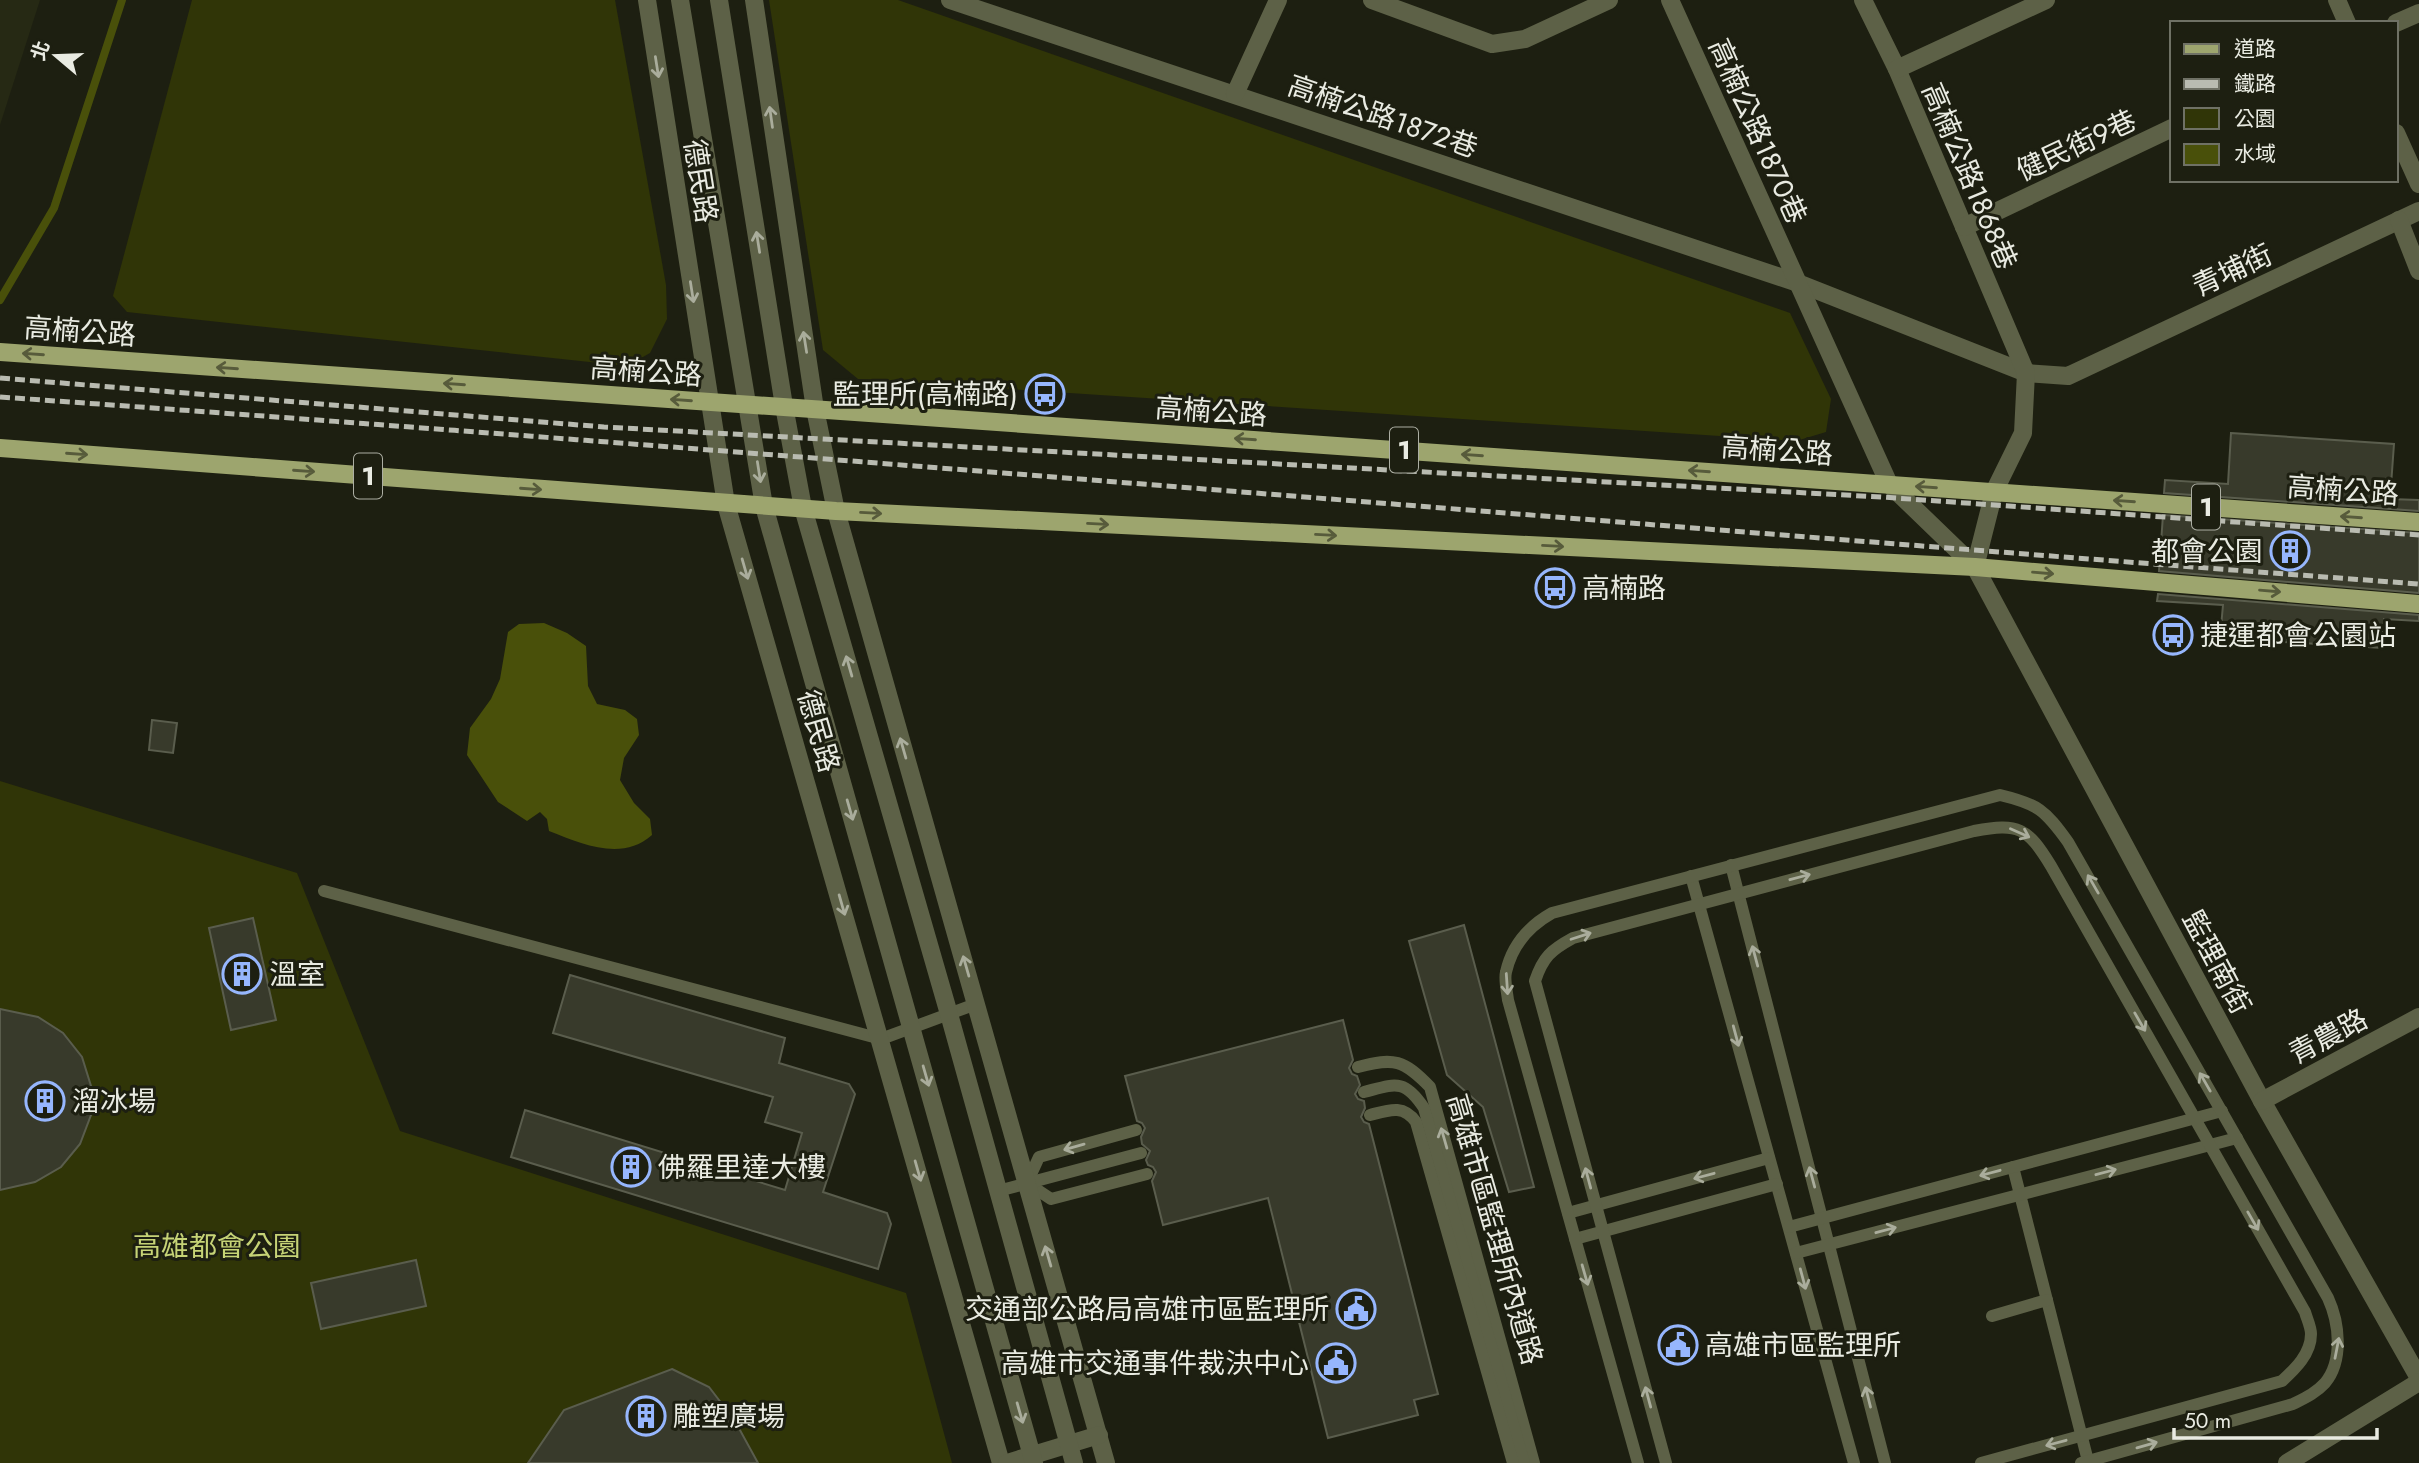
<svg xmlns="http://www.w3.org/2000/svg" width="2419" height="1463" font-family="Jost,'Noto Sans TC',sans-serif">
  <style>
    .built { fill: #262914 }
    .green { fill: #303507 }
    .water { fill: #49500a }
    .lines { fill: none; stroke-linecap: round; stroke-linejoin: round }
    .stream { stroke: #49500a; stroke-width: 8 }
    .building { fill: #383a2b; stroke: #5a5d4d; stroke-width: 2 }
    .service { stroke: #5d6147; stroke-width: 12 }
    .minor { stroke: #5d6147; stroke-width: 18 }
    .tertiary { stroke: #5d6147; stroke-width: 18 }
    .primary { stroke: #9da56e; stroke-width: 18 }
    .rail { stroke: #b9bbb1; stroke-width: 5; stroke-dasharray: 10 5; stroke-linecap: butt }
    .oneway { stroke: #aaad9c }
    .oneway2 { stroke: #575b3b }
    .labels { text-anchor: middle; stroke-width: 6; stroke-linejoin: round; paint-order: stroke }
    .shield { fill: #1d1f11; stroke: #acaea3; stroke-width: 2 }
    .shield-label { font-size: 26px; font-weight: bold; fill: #e9ebe2 }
    .street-label { font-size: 28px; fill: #e9ebe2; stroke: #1d1f11 }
    .poi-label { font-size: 28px; fill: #e9ebe2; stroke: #1d1f11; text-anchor: start }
    .park-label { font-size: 28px; fill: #c6d376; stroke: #1d1f11 }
  </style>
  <rect width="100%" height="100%" fill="#1d1f11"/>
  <path class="built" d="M 0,0 L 40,0 L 0,125 Z"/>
  <g class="green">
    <path d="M 192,0 L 615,0 L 666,285 L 667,319 L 650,353 L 627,366 L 127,312 L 113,296 Z"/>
    <path d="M 769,0 L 898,0 L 1790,313 L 1831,399 L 1826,432 L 1796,441 L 858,379 L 823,350 Z"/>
    <path d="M 0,781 L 297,873 L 400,1131 L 906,1293 L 952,1463 L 0,1463 Z"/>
  </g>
  <path class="water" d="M 544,623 L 567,633 L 586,646 L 588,686 L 597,704 L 625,710 L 637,719 L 639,735 L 624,758 L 620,780 L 634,803 L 650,819 L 652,835 C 622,862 582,844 549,831 L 547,819 L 540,812 L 527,821 L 498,802 L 467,755 L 470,728 L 491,699 L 500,679 L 508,632 L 519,624 Z"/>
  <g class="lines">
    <path class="stream" d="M 0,300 L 54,208 L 122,0"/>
  </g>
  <g class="building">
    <path d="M 2231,433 L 2394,444 L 2390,499 L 2419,500 L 2419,511 L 2164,493 L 2165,480 L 2228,484 Z"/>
    <path d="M 2163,515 L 2419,533 L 2419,593 L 2159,571 Z"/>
    <path d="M 2158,594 L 2419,615 L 2419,621 L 2384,619 L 2382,648 L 2220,638 L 2223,605 L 2157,601 Z"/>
    <path d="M 152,720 L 177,723 L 173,753 L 149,750 Z"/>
    <path d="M 253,918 L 276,1020 L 231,1030 L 209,928 Z"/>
    <path d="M 1464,925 L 1534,1187 L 1509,1192 L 1483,1107 L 1447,1075 L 1409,941 Z"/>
    <path d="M 570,975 L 785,1038 L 779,1063 L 849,1084 L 855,1094 L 823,1192 L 887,1213 L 891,1224 L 878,1269 L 511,1157 L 525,1110 L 785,1190 L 802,1133 L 765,1122 L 773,1097 L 553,1033 Z"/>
    <path d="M 0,1009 L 38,1017 L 63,1033 L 82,1057 L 91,1086 L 91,1115 L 80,1144 L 61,1167 L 35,1182 L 0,1190 Z"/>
    <path d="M 1343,1020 L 1353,1060 L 1349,1068 L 1352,1074 L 1357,1076 L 1360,1085 L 1355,1094 L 1358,1099 L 1364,1101 L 1365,1108 L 1361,1117 L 1364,1122 L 1369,1124 L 1438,1394 L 1414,1400 L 1418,1415 L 1328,1438 L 1268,1198 L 1163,1225 L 1152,1181 L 1156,1172 L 1153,1167 L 1148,1165 L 1146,1160 L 1150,1151 L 1142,1144 L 1141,1137 L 1145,1128 L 1142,1123 L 1137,1121 L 1125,1076 Z"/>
    <path d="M 416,1260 L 426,1306 L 321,1329 L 311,1283 Z"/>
    <path d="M 672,1369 L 709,1387 L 735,1421 L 758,1463 L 528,1463 L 564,1410 Z"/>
  </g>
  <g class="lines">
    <g class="service">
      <path d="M 1731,865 L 1885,1463"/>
      <path d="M 1691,876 L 1854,1463"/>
      <path d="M 324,891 L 881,1039 L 976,1004"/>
      <path d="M 1358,1067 C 1394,1057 1404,1060 1430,1087 L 1534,1463"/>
      <path d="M 1364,1092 C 1395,1084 1404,1078 1424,1108 L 1524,1463"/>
      <path d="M 1370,1115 C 1389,1110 1403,1104 1416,1122 L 1513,1463"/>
      <path d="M 2013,1167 L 2088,1461"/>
      <path d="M 1027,1183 L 1039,1157 L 1136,1130"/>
      <path d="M 1027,1183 L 1051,1199 L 1147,1174"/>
      <path d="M 998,1191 L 1141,1153"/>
      <path d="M 1568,1213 L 1769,1158"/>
      <path d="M 1789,1227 L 2222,1111"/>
      <path d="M 1575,1239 L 1777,1184"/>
      <path d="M 1796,1253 L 2237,1138"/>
      <path d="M 1992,1316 L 2047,1300"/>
      <path d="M 1638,1463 L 1508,1000 C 1507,991 1504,980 1506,972 C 1512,945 1529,926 1552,913 L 2000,795 C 2038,804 2045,810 2068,842 L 2328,1298 C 2339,1322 2344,1360 2325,1383 C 2316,1393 2305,1398 2293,1404 L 2081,1463"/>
      <path d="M 1666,1463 L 1535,981 C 1543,957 1551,950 1573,938 L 1974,831 C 2019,823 2027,827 2051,866 L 2305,1312 C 2307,1319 2311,1327 2311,1334 C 2311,1354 2295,1369 2282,1381 L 1981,1463"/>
    </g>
    <g class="minor">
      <path d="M 647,0 L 726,504 L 1001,1463"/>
      <path d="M 754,0 L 815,409 L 836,511 L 1106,1463"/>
      <path d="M 950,0 L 1798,283 L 2026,373 L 2068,376 L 2419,211"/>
      <path d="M 1372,0 L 1492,44 L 1525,39 L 1609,0"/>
      <path d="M 1670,0 L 1889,484 L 1975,567 L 2262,1101 L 2419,1378"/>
      <path d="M 1863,0 L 1897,69 L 2026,373 L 2023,433 L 1994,492 L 1975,567"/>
      <path d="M 2337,0 L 2347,23"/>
      <path d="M 2396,23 L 2419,13"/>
      <path d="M 1897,69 L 2046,0"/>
      <path d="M 1235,94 L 1278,0"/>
      <path d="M 2396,133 L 2419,184"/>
      <path d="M 2399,220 L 2419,271"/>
      <path d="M 1964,227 L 2172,128"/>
      <path d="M 2262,1101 L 2419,1017"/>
      <path d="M 1007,1463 L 1099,1435"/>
      <path d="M 2287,1463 L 2419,1382"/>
    </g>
    <g class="tertiary">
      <path d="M 680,0 L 764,506 L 1034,1463"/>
      <path d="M 719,0 L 784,406 L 803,508 L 949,1014 L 1074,1463"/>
    </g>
    <g class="primary">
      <path d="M 0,352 L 2419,522"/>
      <path d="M 0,448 L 836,511 L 1975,567 L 2419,604"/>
    </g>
    <g class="rail">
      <path d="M 0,378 L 604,427 L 1881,497 L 2419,535"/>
      <path d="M 0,397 C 807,454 1612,524 2419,584"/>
    </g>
  </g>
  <defs><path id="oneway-shaft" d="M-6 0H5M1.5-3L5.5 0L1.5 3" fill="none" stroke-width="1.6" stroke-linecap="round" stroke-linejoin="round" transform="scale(1.75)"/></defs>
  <g class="oneway">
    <use href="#oneway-shaft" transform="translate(657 67) rotate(81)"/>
    <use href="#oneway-shaft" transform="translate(771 117) rotate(-98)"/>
    <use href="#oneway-shaft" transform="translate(758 242) rotate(-99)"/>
    <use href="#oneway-shaft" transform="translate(692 292) rotate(81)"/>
    <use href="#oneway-shaft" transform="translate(805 342) rotate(-99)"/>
    <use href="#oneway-shaft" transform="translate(759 472) rotate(81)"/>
    <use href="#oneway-shaft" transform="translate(745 569) rotate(74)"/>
    <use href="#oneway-shaft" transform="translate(849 666) rotate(-106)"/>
    <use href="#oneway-shaft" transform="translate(903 748) rotate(-106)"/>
    <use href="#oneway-shaft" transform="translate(850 810) rotate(74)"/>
    <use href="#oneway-shaft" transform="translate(2020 833) rotate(24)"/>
    <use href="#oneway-shaft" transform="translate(1800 877) rotate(-15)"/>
    <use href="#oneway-shaft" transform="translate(2093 884) rotate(-120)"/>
    <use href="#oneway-shaft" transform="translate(842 905) rotate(74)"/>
    <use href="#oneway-shaft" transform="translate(1581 936) rotate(-18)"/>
    <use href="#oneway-shaft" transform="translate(1755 956) rotate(-105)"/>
    <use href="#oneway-shaft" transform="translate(966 966) rotate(-106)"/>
    <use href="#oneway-shaft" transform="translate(1507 984) rotate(86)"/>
    <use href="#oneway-shaft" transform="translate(2140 1022) rotate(60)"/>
    <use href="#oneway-shaft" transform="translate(1736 1036) rotate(75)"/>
    <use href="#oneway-shaft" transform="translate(926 1076) rotate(74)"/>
    <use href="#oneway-shaft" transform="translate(2205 1082) rotate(-120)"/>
    <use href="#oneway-shaft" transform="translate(1444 1138) rotate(-106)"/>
    <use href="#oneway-shaft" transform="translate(1074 1147) rotate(164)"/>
    <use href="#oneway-shaft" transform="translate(918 1171) rotate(74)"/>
    <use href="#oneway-shaft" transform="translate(2106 1172) rotate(-15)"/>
    <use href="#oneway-shaft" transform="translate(1990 1173) rotate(165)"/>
    <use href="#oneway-shaft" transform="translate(1704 1176) rotate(165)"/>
    <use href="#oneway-shaft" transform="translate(1812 1177) rotate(-105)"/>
    <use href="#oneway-shaft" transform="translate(1588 1178) rotate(-105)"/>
    <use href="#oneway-shaft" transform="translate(2253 1221) rotate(60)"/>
    <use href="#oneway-shaft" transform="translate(1886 1230) rotate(-15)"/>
    <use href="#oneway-shaft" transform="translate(1048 1256) rotate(-106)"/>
    <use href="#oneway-shaft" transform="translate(1585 1275) rotate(74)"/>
    <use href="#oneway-shaft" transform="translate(1803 1279) rotate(75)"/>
    <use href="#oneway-shaft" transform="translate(2337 1348) rotate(-79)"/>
    <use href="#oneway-shaft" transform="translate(1648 1397) rotate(-105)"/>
    <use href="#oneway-shaft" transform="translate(1868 1397) rotate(-104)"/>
    <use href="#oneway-shaft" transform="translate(1020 1413) rotate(74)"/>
    <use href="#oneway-shaft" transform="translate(2056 1443) rotate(165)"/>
    <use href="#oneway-shaft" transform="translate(2147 1445) rotate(-16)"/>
  </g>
  <g class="oneway2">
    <use href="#oneway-shaft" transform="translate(33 354) rotate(-176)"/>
    <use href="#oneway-shaft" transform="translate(227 368) rotate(-176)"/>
    <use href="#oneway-shaft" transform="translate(454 384) rotate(-176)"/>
    <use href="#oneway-shaft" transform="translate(681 400) rotate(-176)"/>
    <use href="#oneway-shaft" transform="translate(1245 439) rotate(-176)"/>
    <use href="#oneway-shaft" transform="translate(77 454) rotate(4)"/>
    <use href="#oneway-shaft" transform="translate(1472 455) rotate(-176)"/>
    <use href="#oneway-shaft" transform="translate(304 471) rotate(4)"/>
    <use href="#oneway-shaft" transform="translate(1699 471) rotate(-176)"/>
    <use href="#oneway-shaft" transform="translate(1926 487) rotate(-176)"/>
    <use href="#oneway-shaft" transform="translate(531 489) rotate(4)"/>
    <use href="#oneway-shaft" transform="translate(2124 501) rotate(-176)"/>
    <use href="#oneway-shaft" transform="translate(871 513) rotate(3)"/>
    <use href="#oneway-shaft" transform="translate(2351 517) rotate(-176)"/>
    <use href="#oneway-shaft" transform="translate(1098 524) rotate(3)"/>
    <use href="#oneway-shaft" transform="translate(1326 535) rotate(3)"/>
    <use href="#oneway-shaft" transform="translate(1553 546) rotate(3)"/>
    <use href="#oneway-shaft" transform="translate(2043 573) rotate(5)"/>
    <use href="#oneway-shaft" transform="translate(2270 591) rotate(5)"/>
  </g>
  <defs>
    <g id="bus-ring" transform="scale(2.0125)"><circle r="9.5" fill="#1d1f11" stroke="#96b6fd" stroke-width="1.5"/><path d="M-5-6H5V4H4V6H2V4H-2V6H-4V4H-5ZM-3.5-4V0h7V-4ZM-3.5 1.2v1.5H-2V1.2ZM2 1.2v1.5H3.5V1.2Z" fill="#96b6fd"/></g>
    <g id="building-ring" transform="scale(2.0125)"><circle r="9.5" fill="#1d1f11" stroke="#96b6fd" stroke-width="1.5"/><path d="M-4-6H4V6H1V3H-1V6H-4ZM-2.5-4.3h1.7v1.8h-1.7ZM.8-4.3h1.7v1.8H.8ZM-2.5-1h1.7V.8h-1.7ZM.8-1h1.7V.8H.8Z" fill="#96b6fd"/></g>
    <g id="civic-ring" transform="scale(2.0125)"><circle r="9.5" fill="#1d1f11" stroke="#96b6fd" stroke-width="1.5"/><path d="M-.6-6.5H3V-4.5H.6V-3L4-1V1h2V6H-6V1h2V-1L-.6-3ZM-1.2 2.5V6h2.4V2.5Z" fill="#96b6fd"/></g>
  </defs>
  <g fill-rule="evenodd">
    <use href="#bus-ring" x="1045" y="394"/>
    <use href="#building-ring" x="2290" y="551"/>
    <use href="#bus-ring" x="1555" y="588"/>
    <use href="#bus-ring" x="2173" y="635"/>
    <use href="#building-ring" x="242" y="974"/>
    <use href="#building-ring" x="45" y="1101"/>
    <use href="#building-ring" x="631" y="1167"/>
    <use href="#civic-ring" x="1356" y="1309"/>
    <use href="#civic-ring" x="1678" y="1345"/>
    <use href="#civic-ring" x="1336" y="1363"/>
    <use href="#building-ring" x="646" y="1416"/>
  </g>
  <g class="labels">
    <g class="shield">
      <rect x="1390" y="427.5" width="28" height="45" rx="5"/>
      <rect x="354" y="453.5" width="28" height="45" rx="5"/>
      <rect x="2192" y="484.5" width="28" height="45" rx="5"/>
    </g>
    <g class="shield-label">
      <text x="1404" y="459">1</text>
      <text x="368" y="485">1</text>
      <text x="2206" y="516">1</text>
    </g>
    <g class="street-label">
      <text transform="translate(1383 116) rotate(19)" y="10">高楠公路1872巷</text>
      <text transform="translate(1758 131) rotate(66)" y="10">高楠公路1870巷</text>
      <text transform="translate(2076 145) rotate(-25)" y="10">健民街9巷</text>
      <text transform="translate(1970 176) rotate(67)" y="10">高楠公路1868巷</text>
      <text transform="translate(701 181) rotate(81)" y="10">德民路</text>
      <text transform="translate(2232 270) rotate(-25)" y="10">青埔街</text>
      <text transform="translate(80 331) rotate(4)" y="10">高楠公路</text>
      <text transform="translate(646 371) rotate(4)" y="10">高楠公路</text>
      <text transform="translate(1211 411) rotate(4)" y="10">高楠公路</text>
      <text transform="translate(1777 450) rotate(4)" y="10">高楠公路</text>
      <text transform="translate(2343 490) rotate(4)" y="10">高楠公路</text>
      <text transform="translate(819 731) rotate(74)" y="10">德民路</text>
      <text transform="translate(2217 962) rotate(62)" y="10">監理南街</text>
      <text transform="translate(2328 1036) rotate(-28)" y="10">青農路</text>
      <text transform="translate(1495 1229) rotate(74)" y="10">高雄市區監理所內道路</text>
    </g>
    <g class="poi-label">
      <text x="1018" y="404" text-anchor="end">監理所(高楠路)</text>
      <text x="2263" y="561" text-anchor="end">都會公園</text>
      <text x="1582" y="598">高楠路</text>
      <text x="2200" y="645">捷運都會公園站</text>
      <text x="269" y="984">溫室</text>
      <text x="72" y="1111">溜冰場</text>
      <text x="658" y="1177">佛羅里達大樓</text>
      <text x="1329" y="1319" text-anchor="end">交通部公路局高雄市區監理所</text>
      <text x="1705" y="1355">高雄市區監理所</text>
      <text x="1309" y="1373" text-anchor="end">高雄市交通事件裁決中心</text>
      <text x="673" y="1426">雕塑廣場</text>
    </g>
    <g class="park-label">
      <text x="217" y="1256">高雄都會公園</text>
    </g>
  </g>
  <rect x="2170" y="21" width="228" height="161" fill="#1d1f11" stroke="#6f7165" stroke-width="2"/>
  <rect x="2184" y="44" width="35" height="10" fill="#9da56e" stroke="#6f7165" stroke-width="2"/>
  <text x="2234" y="56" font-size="21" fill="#e9ebe2">道路</text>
  <rect x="2184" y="79" width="35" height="10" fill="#b9bbb1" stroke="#6f7165" stroke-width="2"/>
  <text x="2234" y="91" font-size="21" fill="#e9ebe2">鐵路</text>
  <rect x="2184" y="108" width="35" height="21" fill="#303507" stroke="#6f7165" stroke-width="2"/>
  <text x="2234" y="126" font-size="21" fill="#e9ebe2">公園</text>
  <rect x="2184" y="144" width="35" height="21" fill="#49500a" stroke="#6f7165" stroke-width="2"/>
  <text x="2234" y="161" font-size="21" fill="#e9ebe2">水域</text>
  <g transform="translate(56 56) rotate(289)" stroke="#1d1f11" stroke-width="5" paint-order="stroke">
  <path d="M0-5L12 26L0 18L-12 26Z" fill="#e9ebe2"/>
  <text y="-10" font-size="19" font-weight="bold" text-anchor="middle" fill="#e9ebe2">北</text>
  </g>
  <path d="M2174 1428v10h203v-10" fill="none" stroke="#e9ebe2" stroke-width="3.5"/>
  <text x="2184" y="1428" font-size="21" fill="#e9ebe2" stroke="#1d1f11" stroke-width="5" paint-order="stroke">50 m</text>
</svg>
